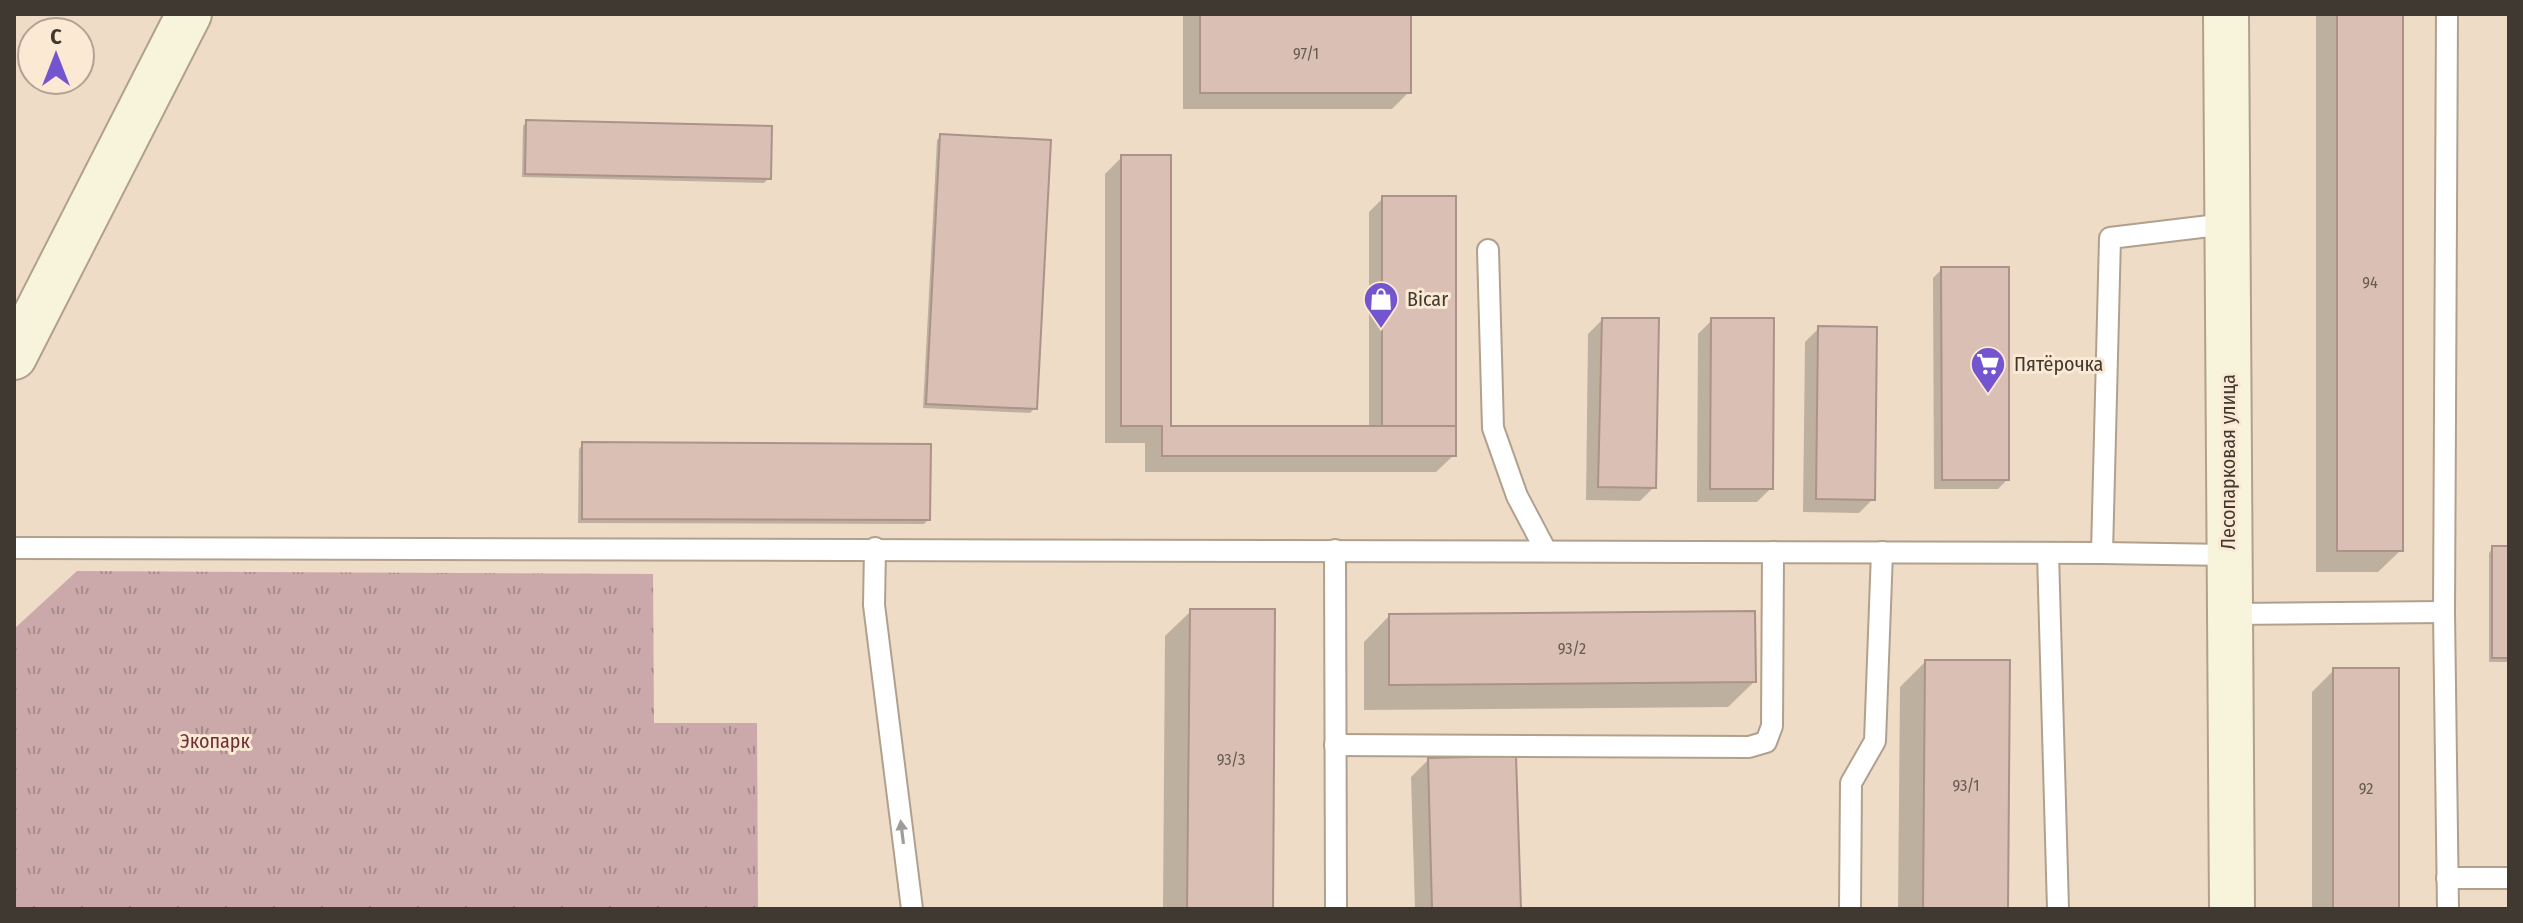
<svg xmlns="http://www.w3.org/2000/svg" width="2523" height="923" font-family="'Fira Sans Condensed',sans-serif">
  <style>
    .park { fill: url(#park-tufts) }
    .shadow { fill: #0003 }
    .building { fill: #d9bfb4; stroke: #ac9288; stroke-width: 2 }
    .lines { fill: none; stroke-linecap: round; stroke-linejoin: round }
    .lane-casing { stroke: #b1a08d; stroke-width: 24 }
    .secondary-casing { stroke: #b1a08d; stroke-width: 48 }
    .lane { stroke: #fff; stroke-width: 20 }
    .secondary { stroke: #f8f4dc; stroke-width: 44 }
    .oneway { fill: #a09c98 }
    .labels { text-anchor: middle; stroke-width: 6; stroke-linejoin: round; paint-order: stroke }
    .number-label { font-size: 16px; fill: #665a52 }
    .poi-label { font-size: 20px; fill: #403931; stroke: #fbe9d4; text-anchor: start }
    .street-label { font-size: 20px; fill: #403931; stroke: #fbe9d4 }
    .park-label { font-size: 20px; fill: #6e2f37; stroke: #fbe9d4 }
  </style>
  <defs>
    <pattern id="park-tufts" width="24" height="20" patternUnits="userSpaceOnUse" patternTransform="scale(2)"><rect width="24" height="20" fill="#cba9aa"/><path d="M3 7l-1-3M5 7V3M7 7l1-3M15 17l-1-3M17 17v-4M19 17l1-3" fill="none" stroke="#a68b8b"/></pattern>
  </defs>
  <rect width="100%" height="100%" fill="#eedcc7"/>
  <path class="park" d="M 77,571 L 653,574 L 654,723 L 757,723 L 758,909 L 14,909 L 14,629 Z"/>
  <g class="shadow">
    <path d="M 1183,14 L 1409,14 L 1409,92 L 1392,109 L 1183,109 Z"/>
    <path d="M 2316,14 L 2401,14 L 2401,550 L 2378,572 L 2316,572 Z"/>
    <path d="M 527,122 L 769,178 L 764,183 L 522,177 L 523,126 Z"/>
    <path d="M 941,136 L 1035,408 L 1030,413 L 923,408 L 937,140 Z"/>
    <path d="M 1122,157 L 1169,428 L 1369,428 L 1369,212 L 1383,198 L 1454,455 L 1436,472 L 1145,472 L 1145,443 L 1105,443 L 1105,174 Z"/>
    <path d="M 1942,269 L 2007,480 L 1998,489 L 1934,489 L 1933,278 Z"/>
    <path d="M 1602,320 L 1654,487 L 1640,501 L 1586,500 L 1588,334 Z"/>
    <path d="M 1712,320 L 1771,488 L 1757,502 L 1697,502 L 1698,334 Z"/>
    <path d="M 1819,328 L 1873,499 L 1859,513 L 1803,512 L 1805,342 Z"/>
    <path d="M 583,444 L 928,520 L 924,524 L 578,523 L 579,449 Z"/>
    <path d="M 2493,548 L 2509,548 L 2509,662 L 2489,662 L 2489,553 Z"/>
    <path d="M 1191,611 L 1271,909 L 1163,909 L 1165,636 Z"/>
    <path d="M 1389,616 L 1754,682 L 1728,707 L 1364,710 L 1364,642 Z"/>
    <path d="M 1925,662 L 2006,909 L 1898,909 L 1900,687 Z"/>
    <path d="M 2334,670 L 2396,909 L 2312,909 L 2312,692 Z"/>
    <path d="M 1428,760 L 1519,909 L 1415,909 L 1411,777 Z"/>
  </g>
  <g class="building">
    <rect x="1200" y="14" width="211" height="79"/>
    <rect x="2337" y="14" width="66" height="537"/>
    <path d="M 526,120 L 772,126 L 771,179 L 525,174 Z"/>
    <path d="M 940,134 L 1051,140 L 1037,409 L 926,404 Z"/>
    <path d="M 1121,155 L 1171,155 L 1171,426 L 1456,426 L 1456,456 L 1162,456 L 1162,426 L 1121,426 Z"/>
    <rect x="1382" y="196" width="74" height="230"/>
    <path d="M 1941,267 L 2009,267 L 2009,480 L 1942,480 Z"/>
    <path d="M 1602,318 L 1659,318 L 1656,488 L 1598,487 Z"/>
    <path d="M 1711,318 L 1774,318 L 1773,489 L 1710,489 Z"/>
    <path d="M 1818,326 L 1877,327 L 1875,500 L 1816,499 Z"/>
    <path d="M 582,442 L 931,444 L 930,520 L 582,519 Z"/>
    <rect x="2492" y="546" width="17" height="112"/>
    <path d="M 1190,609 L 1275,609 L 1273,909 L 1187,909 Z"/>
    <path d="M 1755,611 L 1756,682 L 1389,685 L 1389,614 Z"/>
    <path d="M 1925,660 L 2010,660 L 2008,909 L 1923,909 Z"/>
    <rect x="2333" y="668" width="66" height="241"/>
    <path d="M 1516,756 L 1521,909 L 1432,909 L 1428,758 Z"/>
  </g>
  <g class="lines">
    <g class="lane-casing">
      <g id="lane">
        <path d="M 2447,14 L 2444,612 L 2448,909"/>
        <path d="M 1488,250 L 1493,428 L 1517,496 L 1546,551"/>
        <path d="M 14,548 L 2102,553 L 2110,238 L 2226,224"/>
        <path d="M 875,548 L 874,605 L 912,909"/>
        <path d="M 1335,550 L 1336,909"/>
        <path d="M 2048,553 L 2058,909"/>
        <path d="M 2102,553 L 2228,555"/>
        <path d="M 2231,614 L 2444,612"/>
        <path d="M 1335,745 L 1749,747 L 1766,742 L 1772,726 L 1773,552"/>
        <path d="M 2447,878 L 2509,878"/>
        <path d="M 1850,909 L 1851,783 L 1875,741 L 1882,552"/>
      </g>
    </g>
    <g class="secondary-casing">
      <g id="secondary">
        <path d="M 2226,14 L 2232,909"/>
        <path d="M 14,357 L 189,14"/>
      </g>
    </g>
    <use href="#lane" class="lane"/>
    <use href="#secondary" class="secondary"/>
  </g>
  <defs><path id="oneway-solid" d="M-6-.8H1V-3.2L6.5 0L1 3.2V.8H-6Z" transform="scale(2)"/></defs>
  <use class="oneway" href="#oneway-solid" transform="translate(902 832) rotate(-97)"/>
  <defs>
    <g id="shop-pin" transform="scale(1.8)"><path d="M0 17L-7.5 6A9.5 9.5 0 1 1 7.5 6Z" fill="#7355cf" stroke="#fbe9d4"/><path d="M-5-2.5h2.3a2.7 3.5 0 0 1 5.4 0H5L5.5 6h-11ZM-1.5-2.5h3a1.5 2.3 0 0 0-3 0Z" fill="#fff"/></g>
    <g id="supermarket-pin" transform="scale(1.8)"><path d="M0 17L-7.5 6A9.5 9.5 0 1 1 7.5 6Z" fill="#7355cf" stroke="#fbe9d4"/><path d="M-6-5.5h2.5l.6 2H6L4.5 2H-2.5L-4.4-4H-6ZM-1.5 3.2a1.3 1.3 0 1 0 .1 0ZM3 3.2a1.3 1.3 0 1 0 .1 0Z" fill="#fff"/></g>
  </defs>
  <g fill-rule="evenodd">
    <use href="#shop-pin" x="1381" y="299"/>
    <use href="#supermarket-pin" x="1988" y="364"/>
  </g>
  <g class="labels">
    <g class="number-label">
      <text x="1306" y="59">97/1</text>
      <text x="2370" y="288">94</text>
      <text x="1572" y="654">93/2</text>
      <text x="1231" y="765">93/3</text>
      <text x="1966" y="791">93/1</text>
      <text x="2366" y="794">92</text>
    </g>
    <g class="poi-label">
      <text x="1407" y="306">Bicar</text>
      <text x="2014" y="371">Пятёрочка</text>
    </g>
    <g class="street-label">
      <text transform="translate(2228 462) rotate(-90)" y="7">Лесопарковая улица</text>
    </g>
    <g class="park-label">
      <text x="215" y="748">Экопарк</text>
    </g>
  </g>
  <rect width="2523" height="923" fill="none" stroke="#403931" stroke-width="32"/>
  <g transform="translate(56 56)"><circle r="38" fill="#fbe9d4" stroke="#b0a393" stroke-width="2"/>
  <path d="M0-6L14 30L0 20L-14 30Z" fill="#7355cf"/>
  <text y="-12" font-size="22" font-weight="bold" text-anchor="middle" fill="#403931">С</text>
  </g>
</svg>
